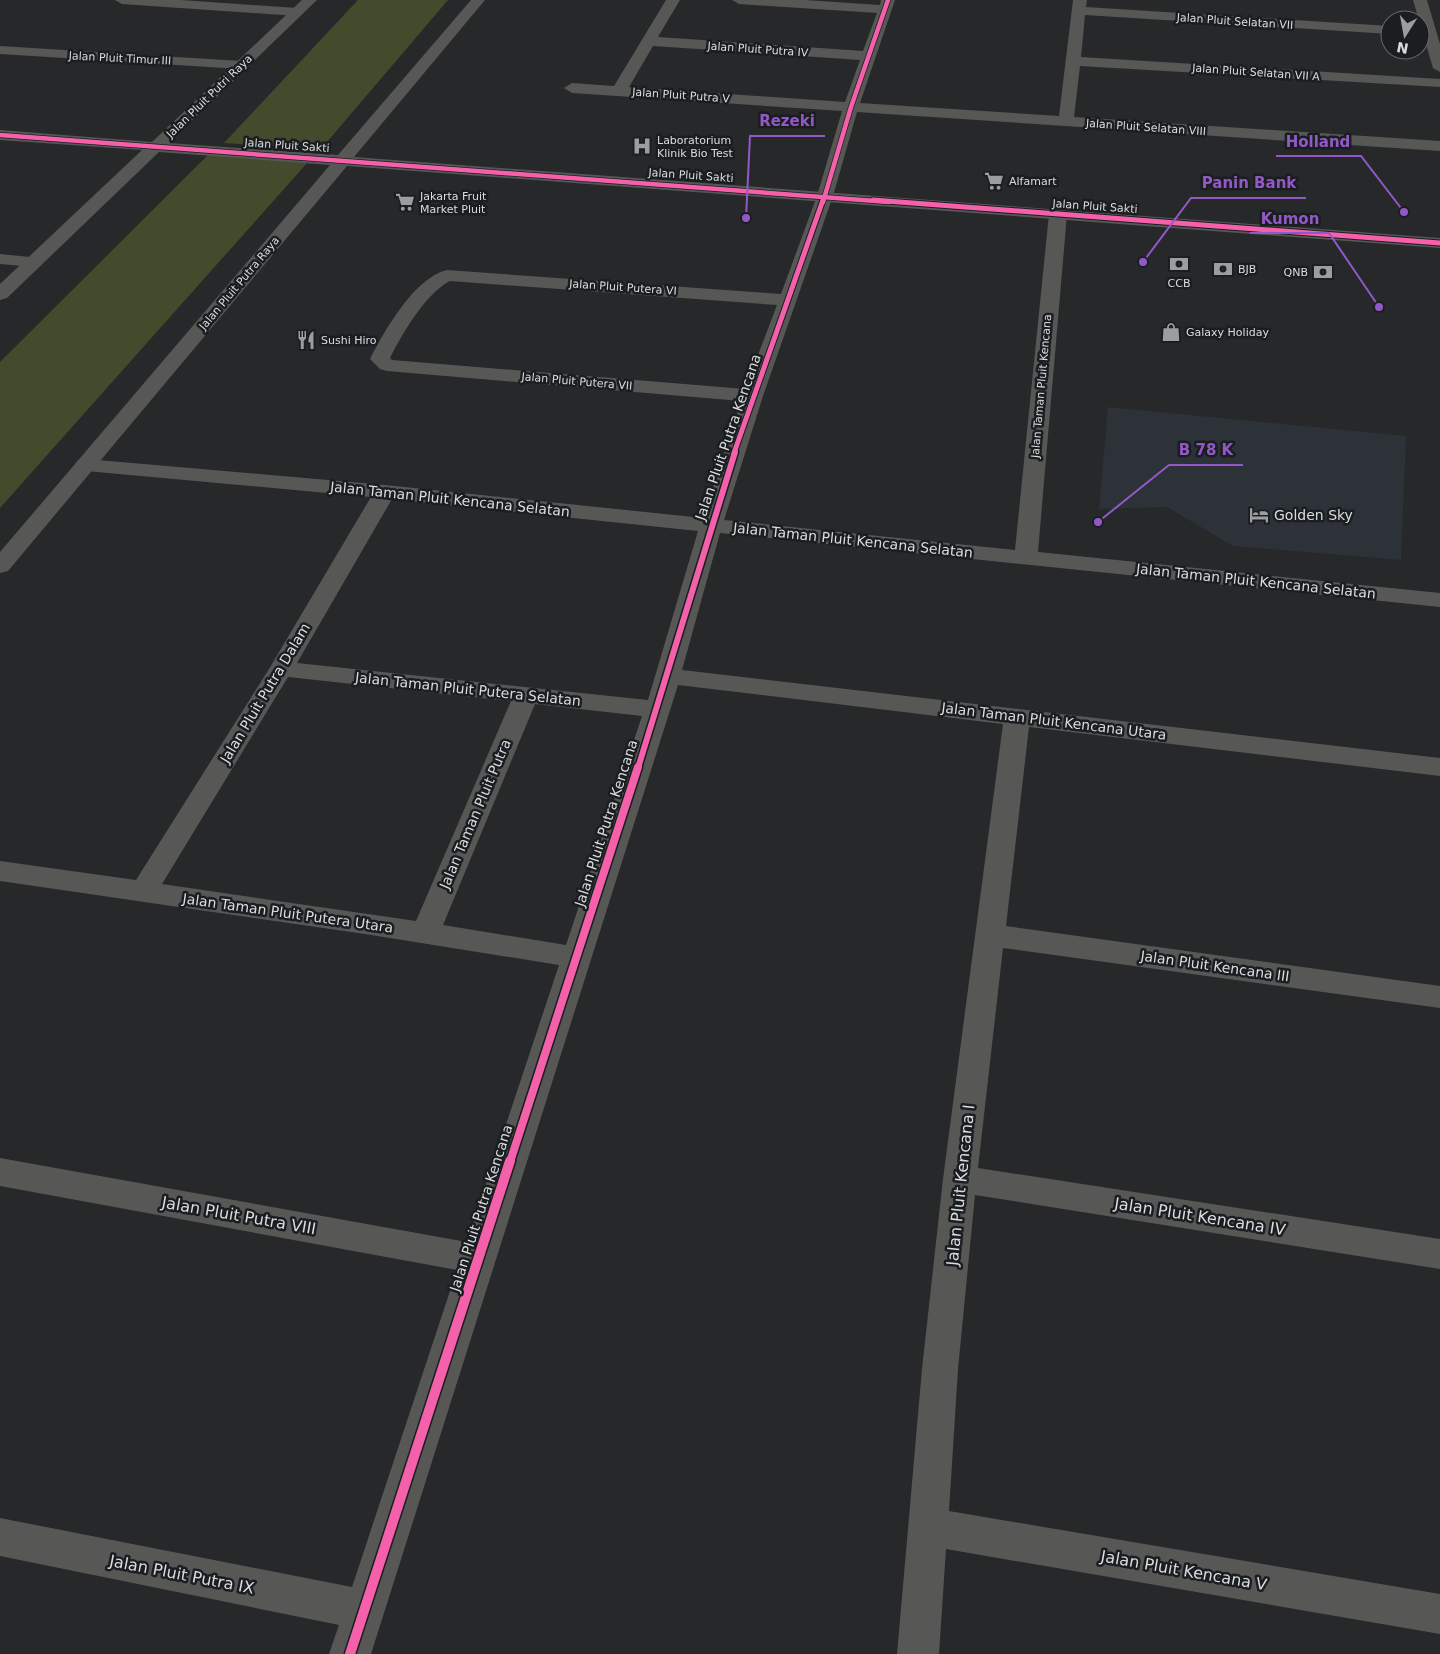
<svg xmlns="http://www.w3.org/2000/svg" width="1440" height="1654" font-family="'DejaVu Sans',sans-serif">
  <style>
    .built { fill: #2c3238 }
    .green { fill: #444b2c }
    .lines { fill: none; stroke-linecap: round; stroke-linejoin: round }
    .minor { fill: #575756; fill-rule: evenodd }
    .tertiary { fill: #575756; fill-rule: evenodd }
    .cycleway-far4-casing { stroke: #1b1e21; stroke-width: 6 }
    .cycleway-far3-casing { stroke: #1b1e21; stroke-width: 7 }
    .cycleway-far2-casing { stroke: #1b1e21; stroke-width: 9 }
    .cycleway-far1-casing { stroke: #1b1e21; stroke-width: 11 }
    .cycleway-casing { stroke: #1b1e21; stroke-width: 13 }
    .cycleway-far4 { stroke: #f560ab; stroke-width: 4.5 }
    .cycleway-far3 { stroke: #f560ab; stroke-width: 5 }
    .cycleway-far2 { stroke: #f560ab; stroke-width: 6 }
    .cycleway-far1 { stroke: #f560ab; stroke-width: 8 }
    .cycleway { stroke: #f560ab; stroke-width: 10 }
    .labels { text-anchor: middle; stroke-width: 5; stroke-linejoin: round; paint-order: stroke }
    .far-street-label { font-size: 11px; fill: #dadcde; stroke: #1b1e21 }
    .far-poi-label { font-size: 11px; fill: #dadcde; stroke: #1b1e21; text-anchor: start }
    .street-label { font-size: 14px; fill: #dadcde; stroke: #1b1e21 }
    .poi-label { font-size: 14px; fill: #dadcde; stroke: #1b1e21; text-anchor: start }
    .near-street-label { font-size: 16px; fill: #dadcde; stroke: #1b1e21 }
    .leader { fill: none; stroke: #9358c7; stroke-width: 2 }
    .callout-dot { fill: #9358c7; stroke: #1b1e21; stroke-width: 2 }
    .callout-label { font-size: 15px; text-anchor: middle; font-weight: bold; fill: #9358c7; stroke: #1b1e21; stroke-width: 5; stroke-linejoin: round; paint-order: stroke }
  </style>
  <rect width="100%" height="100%" fill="#26282a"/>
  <path class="built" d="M 1108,407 L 1406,436 L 1401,560 L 1233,546 L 1167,507 L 1099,509 Z"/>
  <g class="green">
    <path d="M 358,0 L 448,0 L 321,149 L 224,143 Z"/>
    <path d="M 209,154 L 308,162 L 0,508 L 0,362 Z"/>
  </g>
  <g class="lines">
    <g class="minor">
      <path d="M 115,0 L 181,0 L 297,8 L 304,12 L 297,16 L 122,4 Z"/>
      <path d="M 666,0 L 680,0 L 658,37 L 863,51 L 877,13 L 739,4 L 732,0 L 805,0 L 880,5 L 881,0 L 895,0 L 860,103 L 1059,116 L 1073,0 L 1087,0 L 1086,7 L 1390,26 L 1390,34 L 1085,15 L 1081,57 L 1440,79 L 1440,87 L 1080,66 L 1074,117 L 1440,141 L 1440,151 L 857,112 L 833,196 L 763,396 L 724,520 L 1015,550 L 1049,214 L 1052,210 L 1064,210 L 1067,214 L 1038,552 L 1440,593 L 1440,607 L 720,533 L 682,670 L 1440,758 L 1440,776 L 1029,727 L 1006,926 L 1440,986 L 1440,1008 L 1003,948 L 978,1168 L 1440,1239 L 1440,1269 L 975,1195 L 958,1369 L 949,1511 L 1440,1594 L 1440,1634 L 946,1549 L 939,1654 L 897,1654 L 922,1369 L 943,1179 L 1003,724 L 678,685 L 371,1654 L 329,1654 L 339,1625 L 0,1556 L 0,1518 L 352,1587 L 457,1270 L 0,1186 L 0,1158 L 467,1242 L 559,965 L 365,934 L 0,881 L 0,861 L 136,880 L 269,669 L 371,497 L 86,471 L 78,470 L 75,465 L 78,460 L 86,459 L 385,485 L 703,518 L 741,401 L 387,371 L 380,369 L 370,359 C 384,331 415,277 447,270 L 781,294 L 817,196 L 842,111 L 572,93 L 564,88 L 572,83 L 614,86 ZM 653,46 L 860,60 L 845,102 L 629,87 ZM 450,281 L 777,305 L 745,389 L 392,360 L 390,358 C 402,334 426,293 450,281 ZM 392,499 L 698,531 L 648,700 L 297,663 ZM 288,677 L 511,701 L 416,921 L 162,884 ZM 535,704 L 642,716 L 566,945 L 443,925 Z"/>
      <path d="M 1413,0 L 1427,0 L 1440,44 L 1440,72 L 1433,68 Z"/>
      <path d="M 0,46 L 241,61 L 248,65 L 241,69 L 0,54 Z"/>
      <path d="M 0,254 L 40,258 L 43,262 L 40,266 L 34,267 L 0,264 Z"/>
    </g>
    <path class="tertiary" d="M 302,0 L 317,0 L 169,143 L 338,155 L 471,0 L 485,0 L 354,157 L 1440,238 L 1440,248 L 347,166 L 8,571 L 0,573 L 0,552 L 330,165 L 159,152 L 7,298 L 0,300 L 0,284 L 142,150 L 0,140 L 0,130 L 152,142 Z"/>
    <g class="cycleway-far4-casing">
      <g id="cycleway-far4">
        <path d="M 0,135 L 889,202"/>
        <path d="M 823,202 L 851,107 L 888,0"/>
      </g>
    </g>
    <g class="cycleway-far3-casing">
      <g id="cycleway-far3">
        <path d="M 873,200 L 1440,243"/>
        <path d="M 734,453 L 823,200"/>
      </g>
    </g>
    <g class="cycleway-far2-casing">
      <path id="cycleway-far2" d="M 638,768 L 735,452"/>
    </g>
    <g class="cycleway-far1-casing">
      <path id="cycleway-far1" d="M 510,1162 L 638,767"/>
    </g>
    <g class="cycleway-casing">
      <path id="cycleway" d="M 350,1654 L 510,1161"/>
    </g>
    <use href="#cycleway-far4" class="cycleway-far4"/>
    <use href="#cycleway-far3" class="cycleway-far3"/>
    <use href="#cycleway-far2" class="cycleway-far2"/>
    <use href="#cycleway-far1" class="cycleway-far1"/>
    <use href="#cycleway" class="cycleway"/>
  </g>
  <defs>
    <g id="hospital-bare" transform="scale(1.5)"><path d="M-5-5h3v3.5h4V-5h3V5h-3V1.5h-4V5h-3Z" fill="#9b9d9f" stroke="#1b1e21" stroke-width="2.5" paint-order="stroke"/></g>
    <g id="supermarket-bare" transform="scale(1.5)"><path d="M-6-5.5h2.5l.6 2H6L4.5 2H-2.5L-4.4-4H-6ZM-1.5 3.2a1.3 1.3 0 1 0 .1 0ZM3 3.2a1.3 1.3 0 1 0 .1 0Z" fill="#9b9d9f" stroke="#1b1e21" stroke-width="2.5" paint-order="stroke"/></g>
    <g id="bank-bare" transform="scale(1.5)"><path d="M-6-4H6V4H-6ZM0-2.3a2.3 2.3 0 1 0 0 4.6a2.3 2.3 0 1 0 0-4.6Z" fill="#9b9d9f" stroke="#1b1e21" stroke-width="2.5" paint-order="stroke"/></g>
    <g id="shop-bare" transform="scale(1.5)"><path d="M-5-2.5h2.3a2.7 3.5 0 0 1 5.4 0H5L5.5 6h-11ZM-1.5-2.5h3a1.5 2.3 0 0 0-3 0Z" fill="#9b9d9f" stroke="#1b1e21" stroke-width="2.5" paint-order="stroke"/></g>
    <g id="restaurant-bare" transform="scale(1.5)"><path d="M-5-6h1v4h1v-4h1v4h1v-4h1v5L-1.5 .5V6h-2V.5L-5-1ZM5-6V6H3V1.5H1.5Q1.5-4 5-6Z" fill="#9b9d9f" stroke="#1b1e21" stroke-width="2.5" paint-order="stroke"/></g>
    <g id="hotel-bare" transform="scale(1.5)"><path d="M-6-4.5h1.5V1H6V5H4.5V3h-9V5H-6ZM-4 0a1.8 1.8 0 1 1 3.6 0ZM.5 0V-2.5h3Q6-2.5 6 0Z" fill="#9b9d9f" stroke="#1b1e21" stroke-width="2.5" paint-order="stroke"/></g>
  </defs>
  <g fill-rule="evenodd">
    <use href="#hospital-bare" x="642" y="146"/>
    <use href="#supermarket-bare" x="994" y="181"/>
    <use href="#supermarket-bare" x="405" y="202"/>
    <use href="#bank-bare" x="1179" y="264"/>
    <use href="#bank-bare" x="1223" y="269"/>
    <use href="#bank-bare" x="1323" y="272"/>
    <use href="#shop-bare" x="1171" y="332"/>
    <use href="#restaurant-bare" x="306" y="340"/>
    <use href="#hotel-bare" x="1259" y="515"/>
  </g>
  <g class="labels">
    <g class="far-street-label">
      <text transform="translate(1235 21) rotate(4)" y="4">Jalan Pluit Selatan VII</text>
      <text transform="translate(758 49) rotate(4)" y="4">Jalan Pluit Putra IV</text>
      <text transform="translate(120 58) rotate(3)" y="4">Jalan Pluit Timur III</text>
      <text transform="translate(1256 72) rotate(4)" y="4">Jalan Pluit Selatan VII A</text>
      <text transform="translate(681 95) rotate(4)" y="4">Jalan Pluit Putra V</text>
      <text transform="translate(209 96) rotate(-44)" y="4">Jalan Pluit Putri Raya</text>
      <text transform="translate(1146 127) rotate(4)" y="4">Jalan Pluit Selatan VIII</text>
      <text transform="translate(287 145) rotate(4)" y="4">Jalan Pluit Sakti</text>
      <text transform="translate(691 175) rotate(4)" y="4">Jalan Pluit Sakti</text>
      <text transform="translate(1095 206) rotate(4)" y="4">Jalan Pluit Sakti</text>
      <text transform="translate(239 283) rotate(-50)" y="4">Jalan Pluit Putra Raya</text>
      <text transform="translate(623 287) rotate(4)" y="4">Jalan Pluit Putera VI</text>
      <text transform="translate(577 381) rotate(5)" y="4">Jalan Pluit Putera VII</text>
      <text transform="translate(1041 386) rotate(-85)" y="4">Jalan Taman Pluit Kencana</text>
    </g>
    <g class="far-poi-label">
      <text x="657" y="144">Laboratorium<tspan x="657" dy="13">Klinik Bio Test</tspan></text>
      <text x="1009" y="185">Alfamart</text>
      <text x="420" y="200">Jakarta Fruit<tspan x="420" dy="13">Market Pluit</tspan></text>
      <text x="1238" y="273">BJB</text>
      <text x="1308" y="276" text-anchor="end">QNB</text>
      <text x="1179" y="287" text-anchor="middle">CCB</text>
      <text x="1186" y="336">Galaxy Holiday</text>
      <text x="321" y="344">Sushi Hiro</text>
    </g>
    <g class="street-label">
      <text transform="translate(728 437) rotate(-71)" y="5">Jalan Pluit Putra Kencana</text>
      <text transform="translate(450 499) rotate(6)" y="5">Jalan Taman Pluit Kencana Selatan</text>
      <text transform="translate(853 540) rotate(6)" y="5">Jalan Taman Pluit Kencana Selatan</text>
      <text transform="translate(1256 581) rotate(6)" y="5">Jalan Taman Pluit Kencana Selatan</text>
      <text transform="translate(468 689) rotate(6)" y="5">Jalan Taman Pluit Putera Selatan</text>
      <text transform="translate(265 693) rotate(-59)" y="5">Jalan Pluit Putra Dalam</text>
      <text transform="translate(1054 721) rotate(7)" y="5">Jalan Taman Pluit Kencana Utara</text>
      <text transform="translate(475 814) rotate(-67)" y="5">Jalan Taman Pluit Putra</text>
      <text transform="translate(606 823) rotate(-72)" y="5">Jalan Pluit Putra Kencana</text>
      <text transform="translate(288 913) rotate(8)" y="5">Jalan Taman Pluit Putera Utara</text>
      <text transform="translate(1215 966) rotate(8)" y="5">Jalan Pluit Kencana III</text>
      <text transform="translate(481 1208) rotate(-72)" y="5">Jalan Pluit Putra Kencana</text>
    </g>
    <g class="poi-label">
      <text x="1274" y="520">Golden Sky</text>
    </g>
    <g class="near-street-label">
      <text transform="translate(960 1185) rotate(-84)" y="6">Jalan Pluit Kencana I</text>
      <text transform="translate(239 1215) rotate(10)" y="6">Jalan Pluit Putra VIII</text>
      <text transform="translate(1200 1216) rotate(9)" y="6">Jalan Pluit Kencana IV</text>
      <text transform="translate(1184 1570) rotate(10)" y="6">Jalan Pluit Kencana V</text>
      <text transform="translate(182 1574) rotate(11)" y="6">Jalan Pluit Putra IX</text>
    </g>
  </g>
  <path class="leader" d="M746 218L750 136H825M1404 212L1361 156H1276M1143 262L1191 198H1306M1379 307L1329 233H1250M1098 522L1169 465H1243"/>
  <g class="callout-dot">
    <circle cx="746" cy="218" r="5"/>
    <circle cx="1404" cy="212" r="5"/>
    <circle cx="1143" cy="262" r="5"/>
    <circle cx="1379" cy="307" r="5"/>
    <circle cx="1098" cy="522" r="5"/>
  </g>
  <g class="callout-label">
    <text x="787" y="126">Rezeki</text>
    <text x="1318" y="147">Holland</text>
    <text x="1249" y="188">Panin Bank</text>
    <text x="1290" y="224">Kumon</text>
    <text x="1206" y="455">B 78 K</text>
  </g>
  <g transform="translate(1405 35) rotate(191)"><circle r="24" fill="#1b1e21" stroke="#676a6d"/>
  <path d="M0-4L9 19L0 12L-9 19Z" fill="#9b9d9f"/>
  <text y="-8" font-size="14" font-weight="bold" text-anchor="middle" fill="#dadcde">N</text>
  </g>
</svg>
